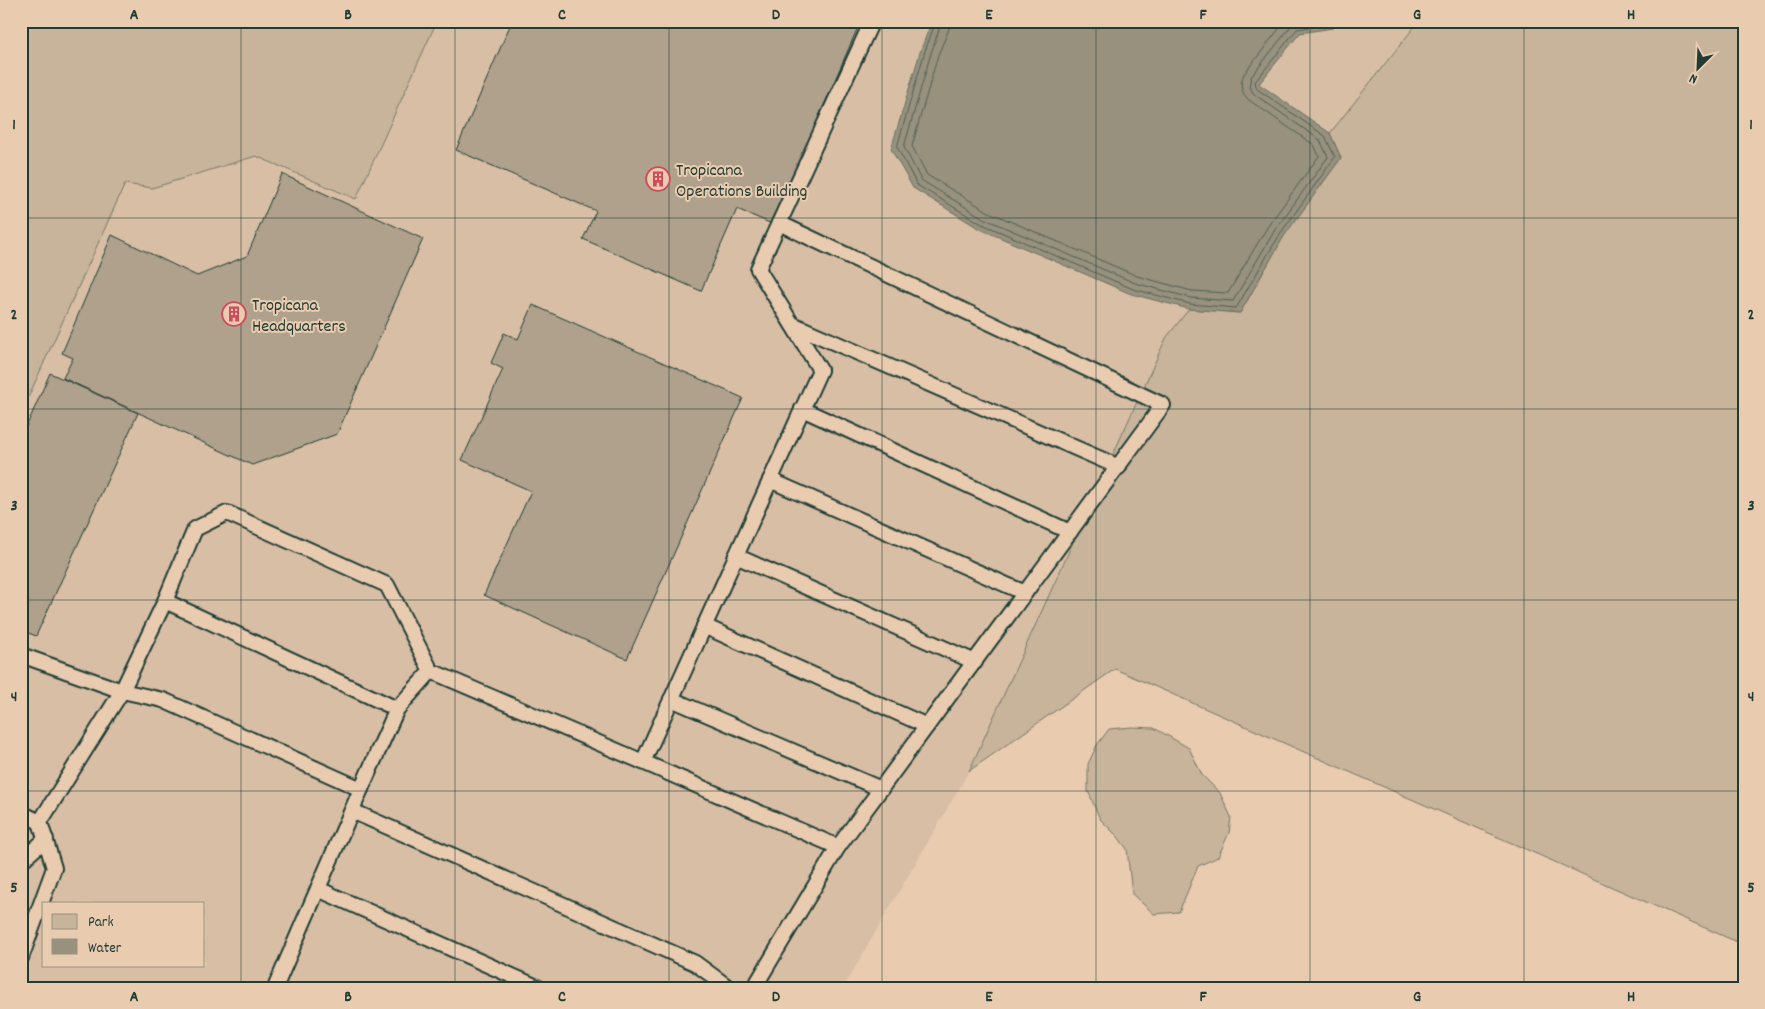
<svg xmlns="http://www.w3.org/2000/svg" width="1765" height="1009" font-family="Dekko,sans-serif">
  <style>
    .built { fill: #d8bea5; fill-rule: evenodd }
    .green { fill: #c8b39b; stroke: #747868 }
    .water { fill: #97917e; stroke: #676f60 }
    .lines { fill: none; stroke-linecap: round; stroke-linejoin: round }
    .shore { stroke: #4f5f52; stroke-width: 1 }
    .building { fill: #afa18b; stroke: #1f3d34 }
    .lane-casing { stroke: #1f3d34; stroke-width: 18 }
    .lane { stroke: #e9cbb0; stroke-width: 14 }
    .grid { fill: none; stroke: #1f3d34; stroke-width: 1; stroke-opacity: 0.55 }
    .labels { text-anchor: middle; stroke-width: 4; stroke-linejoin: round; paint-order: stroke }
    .poi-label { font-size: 18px; fill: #1f3d34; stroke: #e9cbb0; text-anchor: start }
    .neatline { fill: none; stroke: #1f3d34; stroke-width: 2 }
    .grid-label { font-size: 16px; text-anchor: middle; font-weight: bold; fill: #1f3d34 }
  </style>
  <rect width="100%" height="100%" fill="#e9cbb0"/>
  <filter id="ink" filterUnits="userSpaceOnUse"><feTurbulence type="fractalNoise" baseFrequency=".02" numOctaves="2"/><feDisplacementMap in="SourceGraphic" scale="10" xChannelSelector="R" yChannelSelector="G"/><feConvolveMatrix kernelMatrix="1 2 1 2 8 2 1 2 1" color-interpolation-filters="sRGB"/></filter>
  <g filter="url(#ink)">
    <g class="built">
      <path d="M 437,21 L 932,21 L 921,49 L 891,148 L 1075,271 L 1131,294 L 1189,309 L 1166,338 L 969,771 L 843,988 L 21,988 L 21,397 L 27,400 L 125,184 L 152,188 L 256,156 L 356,199 ZM 44,903 L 204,903 L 204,965 L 44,965 Z"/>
      <path d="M 1340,21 L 1419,21 L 1330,133 L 1259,84 L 1300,33 L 1333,28 Z"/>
    </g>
    <g class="green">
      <path d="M 21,21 L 437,21 L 356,199 L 256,156 L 152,188 L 125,184 L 27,400 L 21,397 Z"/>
      <path d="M 1419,21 L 1744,21 L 1744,945 L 1115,669 L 969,771 L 1166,338 L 1189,309 L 1240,313 L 1284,236 L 1341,158 L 1330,133 Z"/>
      <path d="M 1132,727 L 1154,728 L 1189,748 L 1202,775 L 1220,793 L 1231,817 L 1229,833 L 1218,857 L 1198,866 L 1179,912 L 1154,914 L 1132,894 L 1127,849 L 1118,837 L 1100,819 L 1088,791 L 1088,764 L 1097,745 L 1109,729 Z"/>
    </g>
    <path class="water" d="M 932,21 L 1340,21 L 1333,28 L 1300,33 L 1259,84 L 1330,133 L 1341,158 L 1284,236 L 1240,313 L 1189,309 L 1131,294 L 980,229 L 913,188 L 891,149 L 921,49 Z"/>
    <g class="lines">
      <g class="shore">
        <path d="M 936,21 L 925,51 L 897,147 L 917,185 L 982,224 L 1133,289 L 1190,304 L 1236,308 L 1280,234 L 1335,157 L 1325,136 L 1257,89 L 1255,82 L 1297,29 L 1330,24 L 1333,21"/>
        <path d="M 942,21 L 931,53 L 904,147 L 921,180 L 985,219 L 1135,283 L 1191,298 L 1233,301 L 1275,230 L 1328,157 L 1320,140 L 1254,94 L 1249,86 L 1251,77 L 1291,26 L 1295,23 L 1302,21"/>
        <path d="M 950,21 L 949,29 L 938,55 L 912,146 L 927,175 L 989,212 L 1137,276 L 1192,291 L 1228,293 L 1268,226 L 1319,156 L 1314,145 L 1249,100 C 1241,93 1239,84 1244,74 L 1285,21"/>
      </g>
    </g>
    <g class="building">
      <path d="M 512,21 L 849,21 L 859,25 L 772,224 L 737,209 L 701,291 L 583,239 L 596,211 L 456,150 Z"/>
      <path d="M 282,174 L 423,239 L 337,434 L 252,465 L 63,378 L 73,358 L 62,353 L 112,235 L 197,276 L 247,256 Z"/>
      <path d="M 533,305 L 743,398 L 627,659 L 484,595 L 531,491 L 462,460 L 503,369 L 491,363 L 504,333 L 518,339 Z"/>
      <path d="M 50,373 L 138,413 L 36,636 L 21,630 L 21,433 L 23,434 Z"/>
    </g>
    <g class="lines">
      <g class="lane-casing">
        <g id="lane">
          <path d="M 792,324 L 1119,467"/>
          <path d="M 802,409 L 1070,532"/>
          <path d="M 770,480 L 1025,593"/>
          <path d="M 736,556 L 975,662"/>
          <path d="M 165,601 L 195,529 L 227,513 L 387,585 L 431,671 L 643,762 L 820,370 L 758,269 L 872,21"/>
          <path d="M 704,626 L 927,726"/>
          <path d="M 21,655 L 122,691 L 165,601 L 397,709"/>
          <path d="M 671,699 L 881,789"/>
          <path d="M 643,762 L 838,847 L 1163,405 L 779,223"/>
          <path d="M 352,811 L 695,963 L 729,988"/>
          <path d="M 21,813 L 40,822"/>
          <path d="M 21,861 L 46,839"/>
          <path d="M 318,889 L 539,988"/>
          <path d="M 21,958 L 54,868 L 40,822 L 122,691 L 163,700 L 361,789"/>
          <path d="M 275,988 L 361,789 L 397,709 L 431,671"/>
          <path d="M 754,988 L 838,847"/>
        </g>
      </g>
      <use href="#lane" class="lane"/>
    </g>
  </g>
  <path class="grid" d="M 241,21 L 241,988M 455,21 L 455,988M 669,21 L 669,988M 882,21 L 882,988M 1096,21 L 1096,988M 1310,21 L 1310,988M 1524,21 L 1524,988M 21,218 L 1744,218M 21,409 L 1744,409M 21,600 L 1744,600M 21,791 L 1744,791"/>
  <defs>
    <g id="building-ring" transform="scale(1.25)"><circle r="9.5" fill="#e9cbb0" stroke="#d1495b" stroke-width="1.5"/><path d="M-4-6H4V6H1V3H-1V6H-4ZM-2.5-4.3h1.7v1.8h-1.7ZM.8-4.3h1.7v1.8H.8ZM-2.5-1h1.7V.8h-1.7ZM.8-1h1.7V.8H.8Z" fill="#d1495b"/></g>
  </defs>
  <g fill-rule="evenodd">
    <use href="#building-ring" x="658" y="179"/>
    <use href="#building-ring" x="234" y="314"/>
  </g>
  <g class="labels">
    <g class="poi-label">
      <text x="676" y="175">Tropicana<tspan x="676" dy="21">Operations Building</tspan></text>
      <text x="252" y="310">Tropicana<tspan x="252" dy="21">Headquarters</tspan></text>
    </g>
  </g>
  <rect width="1765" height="1009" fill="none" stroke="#e9cbb0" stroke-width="55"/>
  <rect x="42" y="902" width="162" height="65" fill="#e9cbb0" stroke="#98927e"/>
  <rect x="52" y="914" width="25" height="15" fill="#c8b39b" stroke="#98927e"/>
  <text x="88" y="926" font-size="15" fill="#1f3d34">Park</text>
  <rect x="52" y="939" width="25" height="15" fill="#97917e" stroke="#98927e"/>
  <text x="88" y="952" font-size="15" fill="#1f3d34">Water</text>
  <g transform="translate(1698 68) rotate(204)" stroke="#e9cbb0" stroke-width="4" paint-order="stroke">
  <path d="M0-4L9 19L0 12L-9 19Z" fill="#1f3d34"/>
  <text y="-8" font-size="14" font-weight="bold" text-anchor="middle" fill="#1f3d34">N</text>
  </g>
  <rect x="28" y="28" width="1710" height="954" class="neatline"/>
  <g class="grid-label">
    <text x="134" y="19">A</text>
    <text x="348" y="19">B</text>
    <text x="562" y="19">C</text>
    <text x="776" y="19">D</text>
    <text x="989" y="19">E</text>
    <text x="1203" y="19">F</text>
    <text x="1417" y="19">G</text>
    <text x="1631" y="19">H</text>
    <text x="14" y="129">1</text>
    <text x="1751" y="129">1</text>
    <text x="14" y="319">2</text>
    <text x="1751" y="319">2</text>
    <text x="14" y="510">3</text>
    <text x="1751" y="510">3</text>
    <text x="14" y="701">4</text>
    <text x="1751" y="701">4</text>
    <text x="14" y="892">5</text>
    <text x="1751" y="892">5</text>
    <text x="134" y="1001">A</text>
    <text x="348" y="1001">B</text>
    <text x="562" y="1001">C</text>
    <text x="776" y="1001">D</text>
    <text x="989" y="1001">E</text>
    <text x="1203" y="1001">F</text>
    <text x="1417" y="1001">G</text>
    <text x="1631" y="1001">H</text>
  </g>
</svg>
